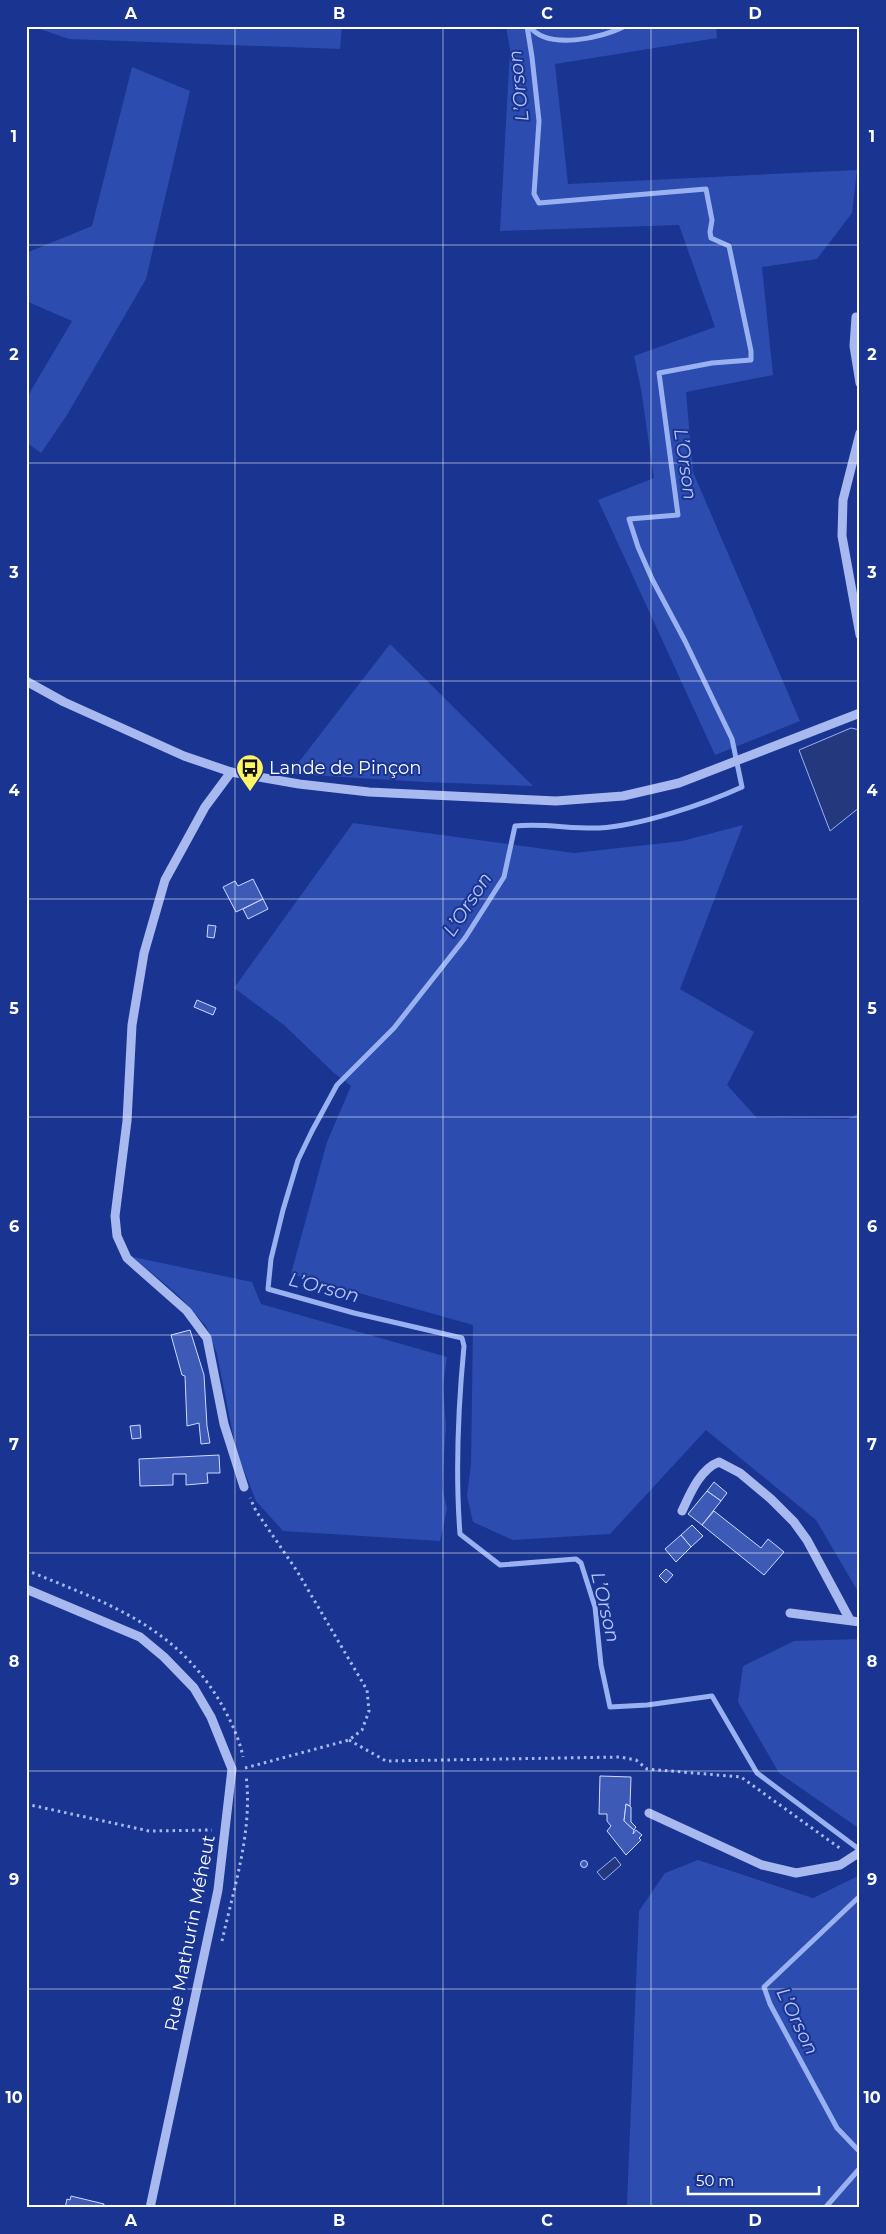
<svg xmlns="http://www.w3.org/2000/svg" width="886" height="2234" font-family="Montserrat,sans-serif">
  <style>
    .green { fill: #2c4caf }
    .water { fill: #24387e; stroke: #9ab1f1 }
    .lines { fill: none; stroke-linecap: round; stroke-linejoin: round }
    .stream { stroke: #9ab1f1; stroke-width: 5 }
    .building { fill: #3e5ab7; stroke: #ced9fb }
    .path { stroke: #a8b9ef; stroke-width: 3; stroke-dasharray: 2.5 4; stroke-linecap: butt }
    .minor { stroke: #a8b9ef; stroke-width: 9 }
    .grid { fill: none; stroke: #fff; stroke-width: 1; stroke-opacity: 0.55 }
    .labels { text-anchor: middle; stroke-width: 4; stroke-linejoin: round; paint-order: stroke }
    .poi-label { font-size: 18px; fill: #fff; stroke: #193491; text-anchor: start }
    .street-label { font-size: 18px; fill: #fff; stroke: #193491 }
    .water-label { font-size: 19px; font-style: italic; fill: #b4c4f6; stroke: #193491 }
    .neatline { fill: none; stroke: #fff; stroke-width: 2 }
    .grid-label { font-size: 16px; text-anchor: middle; font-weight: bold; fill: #fff }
  </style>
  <rect width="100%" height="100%" fill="#193491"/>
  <g class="green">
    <path d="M 31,26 L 342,26 L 340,49 L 69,39 Z"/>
    <path d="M 506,26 L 716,26 L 717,38 L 555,64 L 568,184 L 857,170 L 852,213 L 817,259 L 762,267 L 773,375 L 686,392 L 693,472 L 800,721 L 715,755 L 598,500 L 654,478 L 641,389 L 634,356 L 715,327 L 679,225 L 500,231 L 510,50 Z"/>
    <path d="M 132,67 L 190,91 L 146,279 L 67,415 L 41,453 L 26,442 L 26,399 L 72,321 L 26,301 L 26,253 L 92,226 Z"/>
    <path d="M 390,644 L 533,786 L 424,782 L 293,774 L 295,767 Z"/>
    <path d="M 353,823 L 574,853 L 682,841 L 743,825 L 680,989 L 754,1032 L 727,1085 L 757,1118 L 848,1119 L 860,1112 L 860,1595 L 816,1520 L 706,1430 L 610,1534 L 513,1540 L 473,1522 L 467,1496 L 471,1464 L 473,1325 L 291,1274 L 327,1142 L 351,1086 L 334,1073 L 284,1025 L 234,988 Z"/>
    <path d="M 133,1257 L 252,1282 L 261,1304 L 447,1357 L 443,1386 L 446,1426 L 442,1487 L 447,1509 L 440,1541 L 283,1531 L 256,1501 L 236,1450 L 217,1354 L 206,1326 L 178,1295 Z"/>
    <path d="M 860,1639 L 860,1829 L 779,1773 L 738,1702 L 743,1666 L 794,1641 Z"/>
    <path d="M 698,1860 L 813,1898 L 860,1875 L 860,2208 L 625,2208 L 627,2204 L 639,1911 L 665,1873 Z"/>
  </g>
  <g class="water">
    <path d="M 851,728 L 860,730 L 860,807 L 830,831 L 799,750 Z"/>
    <path d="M 615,1857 L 621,1865 L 604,1880 L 597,1872 Z"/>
  </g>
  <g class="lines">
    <g class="stream">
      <path d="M 527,26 L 532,57 L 539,121 L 534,194 L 539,203 L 706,189 L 712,220 L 710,232 L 711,238 L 729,246 L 751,351 L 751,360 L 712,363 L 659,373 L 678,515 L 629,519 L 638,547 L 652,579 L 685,641 L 732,739 L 742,787 C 705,804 639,826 599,828 C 571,829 543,823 515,826 L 504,877 L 465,938 L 394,1028 L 337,1085 L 312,1131 L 298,1160 L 283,1210 L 271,1259 L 268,1289 L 354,1313 L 462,1338 L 464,1346 C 458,1409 455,1470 460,1534 L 500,1565 L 576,1559 L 581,1563 L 595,1607 L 601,1665 L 610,1707 L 647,1705 L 712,1696 L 757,1773 L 860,1850"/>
      <path d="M 529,26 C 548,51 602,38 625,26"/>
      <path d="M 860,1896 L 764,1987 L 770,2004 L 837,2128 L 860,2152"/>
      <path d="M 825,2208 L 860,2168"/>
    </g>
  </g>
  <g class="building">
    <path d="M 253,879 L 263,899 L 236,912 L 223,887 L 235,881 L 238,886 Z"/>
    <path d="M 263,899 L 268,909 L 248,919 L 243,909 Z"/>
    <path d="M 208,925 L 216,926 L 214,938 L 207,937 Z"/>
    <path d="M 197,1000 L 216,1008 L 213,1015 L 194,1007 Z"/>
    <path d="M 190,1330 L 204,1375 L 207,1426 L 210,1443 L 201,1444 L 199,1423 L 187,1426 L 185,1376 L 182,1375 L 171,1335 Z"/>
    <path d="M 140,1425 L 141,1438 L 132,1439 L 130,1426 Z"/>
    <path d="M 219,1455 L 220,1473 L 207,1473 L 208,1483 L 186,1485 L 186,1474 L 173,1474 L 173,1485 L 140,1486 L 139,1459 Z"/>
    <path d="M 714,1482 L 727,1493 L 721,1501 L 707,1491 Z"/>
    <path d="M 707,1491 L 721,1501 L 702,1525 L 688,1514 Z"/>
    <path d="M 714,1511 L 761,1548 L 768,1539 L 784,1552 L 764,1575 L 702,1525 Z"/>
    <path d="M 692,1525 L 703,1536 L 691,1547 L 681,1535 Z"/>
    <path d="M 681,1535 L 691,1547 L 676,1562 L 665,1549 Z"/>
    <path d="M 666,1569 L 673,1575 L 666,1583 L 659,1576 Z"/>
    <path d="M 600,1776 L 631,1777 L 630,1806 L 626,1804 L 624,1821 L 634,1830 L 633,1834 L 636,1830 L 642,1835 L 639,1838 L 641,1840 L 626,1855 L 607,1831 L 611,1826 L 607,1821 L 607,1814 L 599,1814 Z"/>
    <path d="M 626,1804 L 631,1807 L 631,1822 L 636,1827 L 634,1830 L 624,1821 Z"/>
    <circle cx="584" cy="1864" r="3.5"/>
    <path d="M 71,2196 L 104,2204 L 104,2207 L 106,2208 L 65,2208 L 67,2199 L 70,2200 Z"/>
  </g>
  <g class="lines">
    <g class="path">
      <path d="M 26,1570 C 104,1602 173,1624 219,1700 C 229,1717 239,1737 243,1757"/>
      <path d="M 349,1740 L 386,1761 L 620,1757 L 636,1760 L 647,1769 L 741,1777 L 841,1849"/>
      <path d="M 245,1768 L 349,1740 L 362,1730 L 369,1711 L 367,1690 L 297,1571 L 256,1511 L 250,1498"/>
      <path d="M 26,1804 L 149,1831 L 212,1830"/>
      <path d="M 222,1941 C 234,1887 253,1831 246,1775"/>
    </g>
    <g class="minor">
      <path d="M 856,317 L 854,346 L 860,383"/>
      <path d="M 860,433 L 843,500 L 842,536 L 860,635"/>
      <path d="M 26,681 L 64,702 L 184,756 L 231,772 L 299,784 L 369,792 L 556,801 L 623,796 L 679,783 L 860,713"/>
      <path d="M 231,772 L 205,807 L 165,880 L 144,953 L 132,1025 L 127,1121 L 115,1216 L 117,1236 L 127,1258 L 187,1311 L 207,1338 L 224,1424 L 244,1487"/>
      <path d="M 682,1511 C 690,1494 700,1469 719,1462 L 740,1473 L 771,1499 L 794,1522 L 807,1540 L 850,1620"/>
      <path d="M 26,1589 L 140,1637 L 164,1657 L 194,1688 L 211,1717 L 232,1769 L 218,1890 L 150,2208"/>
      <path d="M 790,1613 L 860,1622"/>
      <path d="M 649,1813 L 762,1865 L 796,1873 L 840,1865 L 860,1852"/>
    </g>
  </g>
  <path class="grid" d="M 235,26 L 235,2208M 443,26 L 443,2208M 651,26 L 651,2208M 26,245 L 860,245M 26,463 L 860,463M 26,681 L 860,681M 26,899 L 860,899M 26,1117 L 860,1117M 26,1335 L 860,1335M 26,1553 L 860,1553M 26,1771 L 860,1771M 26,1989 L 860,1989"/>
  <defs>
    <g id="bus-pin" transform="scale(1.4375)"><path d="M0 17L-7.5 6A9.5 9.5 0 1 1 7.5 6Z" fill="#fff366" stroke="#193491"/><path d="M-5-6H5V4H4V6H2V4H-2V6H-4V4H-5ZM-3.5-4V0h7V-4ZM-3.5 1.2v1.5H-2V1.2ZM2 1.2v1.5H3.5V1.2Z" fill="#111"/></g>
  </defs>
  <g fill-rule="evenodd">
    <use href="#bus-pin" x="250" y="768"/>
  </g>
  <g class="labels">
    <g class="poi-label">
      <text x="269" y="774">Lande de Pinçon</text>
    </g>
    <g class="street-label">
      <text transform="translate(190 1933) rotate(-79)" y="6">Rue Mathurin Méheut</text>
    </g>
    <g class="water-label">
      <text transform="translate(518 86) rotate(-96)" y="7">L’Orson</text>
      <text transform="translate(686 464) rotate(82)" y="7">L’Orson</text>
      <text transform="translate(467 904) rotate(-57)" y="7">L’Orson</text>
      <text transform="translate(324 1287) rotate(14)" y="7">L’Orson</text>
      <text transform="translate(606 1607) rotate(77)" y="7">L’Orson</text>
      <text transform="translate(798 2021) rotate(64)" y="7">L’Orson</text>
    </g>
  </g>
  <rect width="886" height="2234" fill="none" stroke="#193491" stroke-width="55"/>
  <path d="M688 2186v8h131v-8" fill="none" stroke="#ffffff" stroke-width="2.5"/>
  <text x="696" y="2186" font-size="15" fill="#ffffff" stroke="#193491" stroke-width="4" paint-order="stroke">50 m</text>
  <rect x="28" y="28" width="830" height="2178" class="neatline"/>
  <g class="grid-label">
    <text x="131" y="19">A</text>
    <text x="339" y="19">B</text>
    <text x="547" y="19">C</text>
    <text x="755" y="19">D</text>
    <text x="14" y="142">1</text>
    <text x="872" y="142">1</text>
    <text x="14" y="360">2</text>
    <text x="872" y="360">2</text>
    <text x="14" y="578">3</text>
    <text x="872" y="578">3</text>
    <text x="14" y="796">4</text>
    <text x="872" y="796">4</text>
    <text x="14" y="1014">5</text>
    <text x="872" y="1014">5</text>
    <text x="14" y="1232">6</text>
    <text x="872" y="1232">6</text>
    <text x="14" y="1450">7</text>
    <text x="872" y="1450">7</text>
    <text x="14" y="1667">8</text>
    <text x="872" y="1667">8</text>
    <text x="14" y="1885">9</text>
    <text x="872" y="1885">9</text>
    <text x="14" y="2103">10</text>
    <text x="872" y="2103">10</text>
    <text x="131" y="2226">A</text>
    <text x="339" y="2226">B</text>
    <text x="547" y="2226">C</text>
    <text x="755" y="2226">D</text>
  </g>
</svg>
